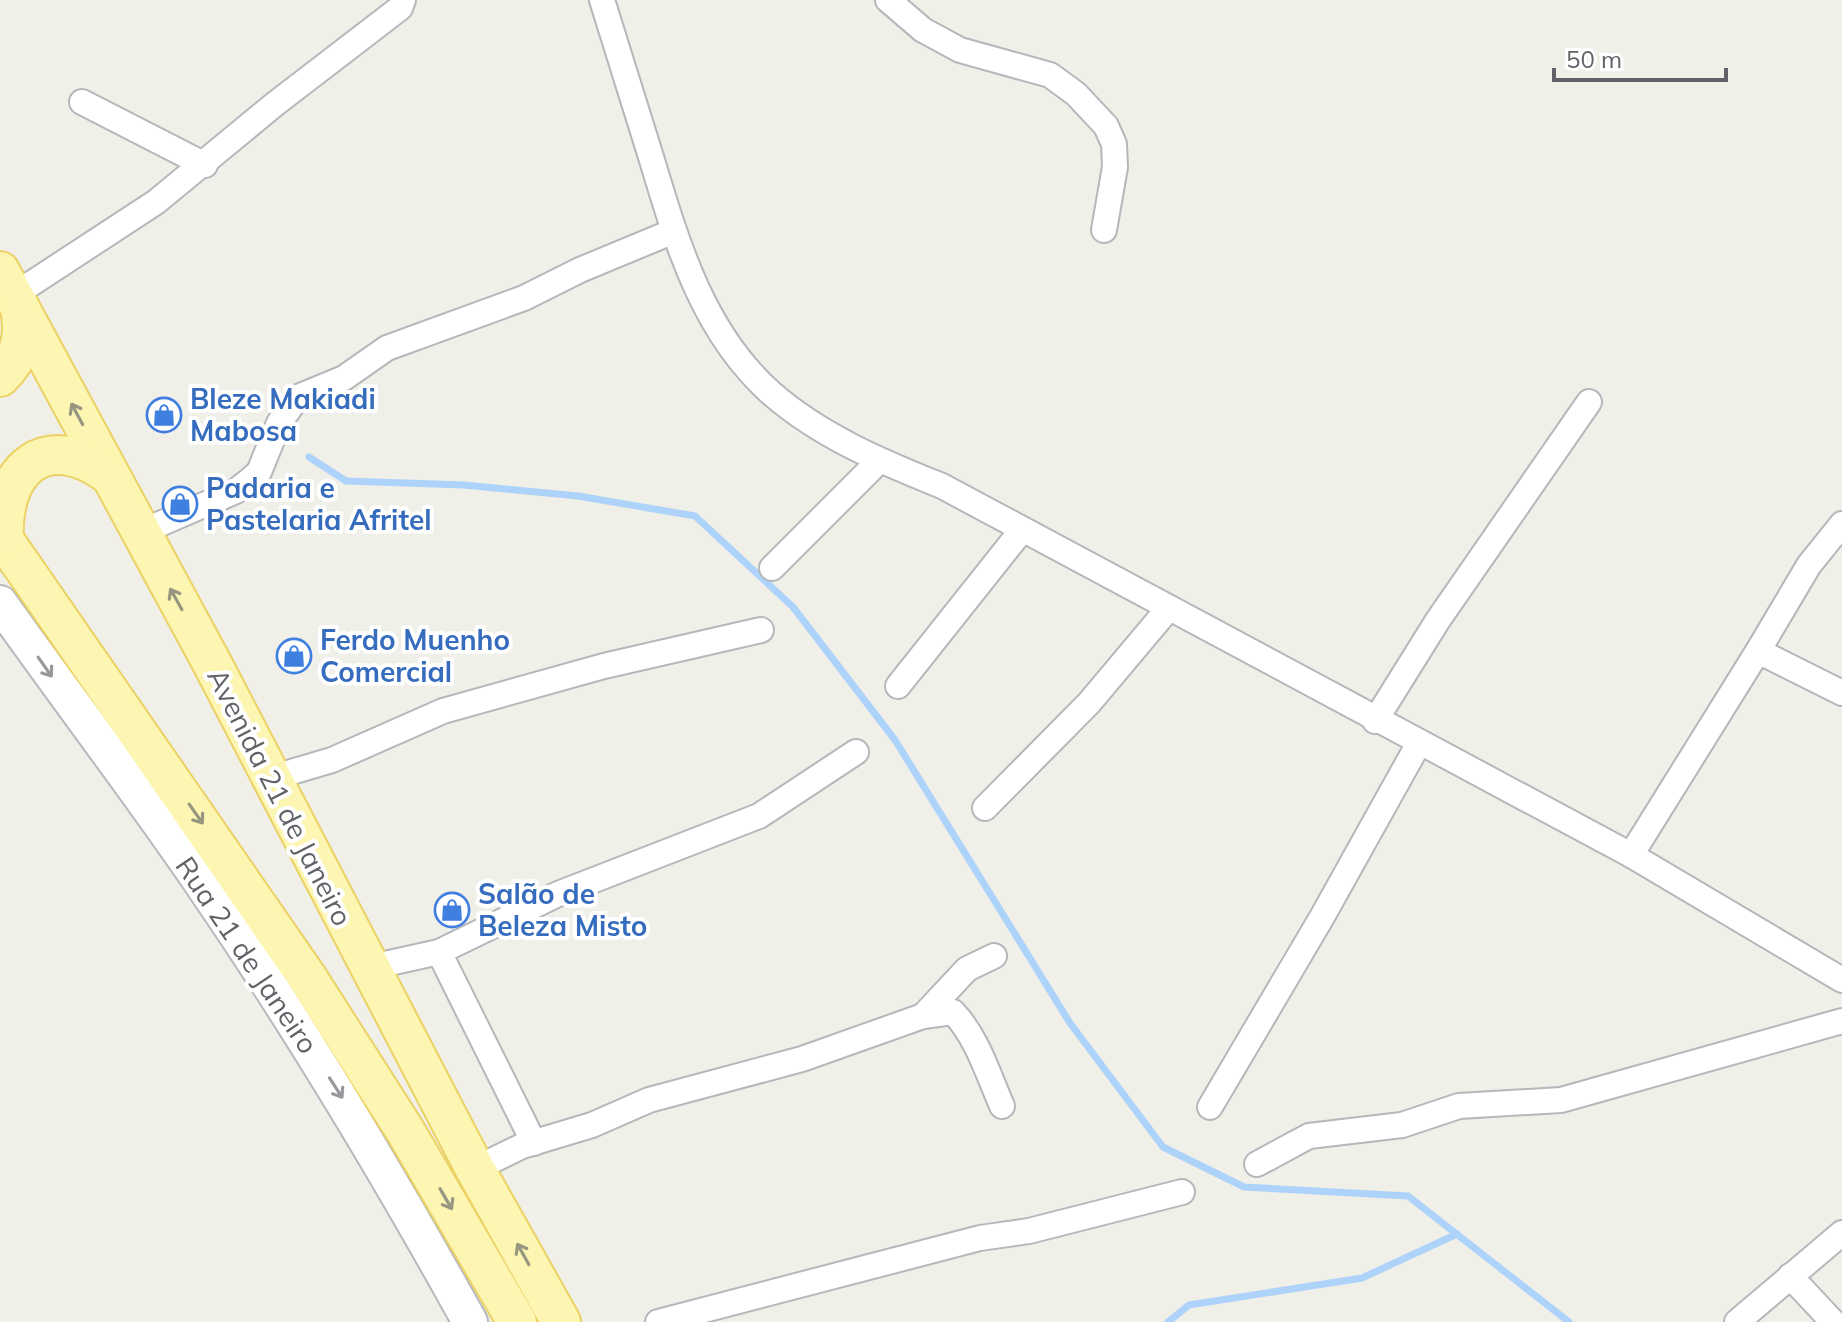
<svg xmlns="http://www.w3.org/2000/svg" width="1842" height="1322" font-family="Mulish,sans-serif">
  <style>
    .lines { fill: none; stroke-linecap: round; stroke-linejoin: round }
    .stream { stroke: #add3fb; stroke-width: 7 }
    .street-casing { stroke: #b5b7bb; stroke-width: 28 }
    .secondary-casing { stroke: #b6b9be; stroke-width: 38 }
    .primary-casing { stroke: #ecd165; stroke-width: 42 }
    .street { stroke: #fff; stroke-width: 24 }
    .secondary { stroke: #fff; stroke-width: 34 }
    .primary { stroke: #fcf6b2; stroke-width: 38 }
    .oneway { stroke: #969681 }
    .oneway2 { stroke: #97999c }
    .labels { text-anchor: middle; stroke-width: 8; stroke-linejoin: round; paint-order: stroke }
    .shop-label { font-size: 28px; font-weight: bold; fill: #366cbe; stroke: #fff; text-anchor: start }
    .street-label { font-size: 28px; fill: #5f6267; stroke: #fff }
  </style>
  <rect width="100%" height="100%" fill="#f0efe8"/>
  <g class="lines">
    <g class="stream">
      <path d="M 309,457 L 346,481 L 464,485 L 578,496 L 695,516 L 793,607 L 895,740 L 1070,1023 L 1163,1147 L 1244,1187 L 1408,1196 L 1569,1322"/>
      <path d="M 1168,1322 L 1189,1305 L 1362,1278 L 1457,1234"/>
    </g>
    <g class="street-casing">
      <g id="street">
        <path d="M 602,0 C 618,52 635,105 651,157 C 677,243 702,331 771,393 C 820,436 882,462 942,486 L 1631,855 L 1842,980"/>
        <path d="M 888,0 L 923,30 L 960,50 L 1050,75 L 1076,94 L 1106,126 L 1114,144 L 1115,167 L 1104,230"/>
        <path d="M 82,102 L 205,165"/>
        <path d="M 14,295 L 156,202 L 275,104 L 400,8 L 403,0"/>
        <path d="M 139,533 L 236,491 L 250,480 L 259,472 L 279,423 L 298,397 L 344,378 L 387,348 L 524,298 L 580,270 L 674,231"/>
        <path d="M 772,568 L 879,461"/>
        <path d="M 1758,651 L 1809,565 L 1842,524"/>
        <path d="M 898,686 L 1022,530"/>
        <path d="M 1375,721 L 1438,620 L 1589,402"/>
        <path d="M 271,778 L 332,760 L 443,711 L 604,666 L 761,630"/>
        <path d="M 985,808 L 1089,703 L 1168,609"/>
        <path d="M 1631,855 L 1758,651 L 1842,693"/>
        <path d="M 439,952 L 534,1143"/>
        <path d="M 367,968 L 439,952 L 558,894 L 759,816 L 856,752"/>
        <path d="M 923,1016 L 967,969 L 994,956"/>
        <path d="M 1210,1107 L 1322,917 L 1419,743"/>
        <path d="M 1257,1164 L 1309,1136 L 1402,1125 L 1459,1106 L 1561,1100 L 1842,1021"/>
        <path d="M 475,1169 L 522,1146 L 592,1125 L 649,1100 L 802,1059 L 923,1016 L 953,1012 C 977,1037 988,1074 1002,1106"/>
        <path d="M 1790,1276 L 1833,1322"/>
        <path d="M 658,1322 L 980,1238 L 1029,1231 L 1182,1192"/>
        <path d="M 1737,1322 L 1842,1233"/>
      </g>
    </g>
    <g class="secondary-casing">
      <path id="secondary" d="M 0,603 C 65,695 134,785 198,878 C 297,1022 386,1170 470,1322"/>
    </g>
    <g class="primary-casing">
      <g id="primary">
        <path d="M 0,271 L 213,665 L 475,1169 L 561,1322"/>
        <path d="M 0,377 C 21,357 25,336 20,308"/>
        <path d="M 0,534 L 307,977 L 406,1132 L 517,1322"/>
        <path d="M 4,541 C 0,467 46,430 108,474"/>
      </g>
    </g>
    <use href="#street" class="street"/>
    <use href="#secondary" class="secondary"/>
    <use href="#primary" class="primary"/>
  </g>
  <defs><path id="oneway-shaft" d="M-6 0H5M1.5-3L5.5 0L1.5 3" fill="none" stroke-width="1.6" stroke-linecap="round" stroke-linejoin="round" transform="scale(2)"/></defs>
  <g class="oneway">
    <use href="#oneway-shaft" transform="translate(77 414) rotate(-118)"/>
    <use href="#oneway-shaft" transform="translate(176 599) rotate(-119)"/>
    <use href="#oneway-shaft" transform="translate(196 814) rotate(55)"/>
    <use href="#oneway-shaft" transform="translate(446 1199) rotate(60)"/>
    <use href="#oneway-shaft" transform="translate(523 1254) rotate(-119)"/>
  </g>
  <g class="oneway2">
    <use href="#oneway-shaft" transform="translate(45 667) rotate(55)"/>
    <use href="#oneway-shaft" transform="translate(336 1088) rotate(57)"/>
  </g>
  <defs>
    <g id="shop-ring" transform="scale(1.8)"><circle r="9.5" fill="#fff" stroke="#3f7fe0" stroke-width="1.5"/><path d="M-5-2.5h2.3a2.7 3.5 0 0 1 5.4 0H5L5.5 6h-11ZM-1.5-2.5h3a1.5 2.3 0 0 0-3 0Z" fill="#3f7fe0"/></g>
  </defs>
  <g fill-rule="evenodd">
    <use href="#shop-ring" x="164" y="415"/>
    <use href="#shop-ring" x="180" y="504"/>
    <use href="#shop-ring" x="294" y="656"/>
    <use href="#shop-ring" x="452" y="910"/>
  </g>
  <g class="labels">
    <g class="shop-label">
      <text x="190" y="409">Bleze Makiadi<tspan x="190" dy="32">Mabosa</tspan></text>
      <text x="206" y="498">Padaria e<tspan x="206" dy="32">Pastelaria Afritel</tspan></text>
      <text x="320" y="650">Ferdo Muenho<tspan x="320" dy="32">Comercial</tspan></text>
      <text x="478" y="904">Salão de<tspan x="478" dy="32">Beleza Misto</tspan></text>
    </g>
    <g class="street-label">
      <text transform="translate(280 797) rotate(63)" y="10">Avenida 21 de Janeiro</text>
      <text transform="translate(247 955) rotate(56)" y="10">Rua 21 de Janeiro</text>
    </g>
  </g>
  <path d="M1554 68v12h172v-12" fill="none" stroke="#5f6267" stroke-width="4"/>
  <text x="1566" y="68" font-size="24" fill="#5f6267" stroke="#ffffff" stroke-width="6" paint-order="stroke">50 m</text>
</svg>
